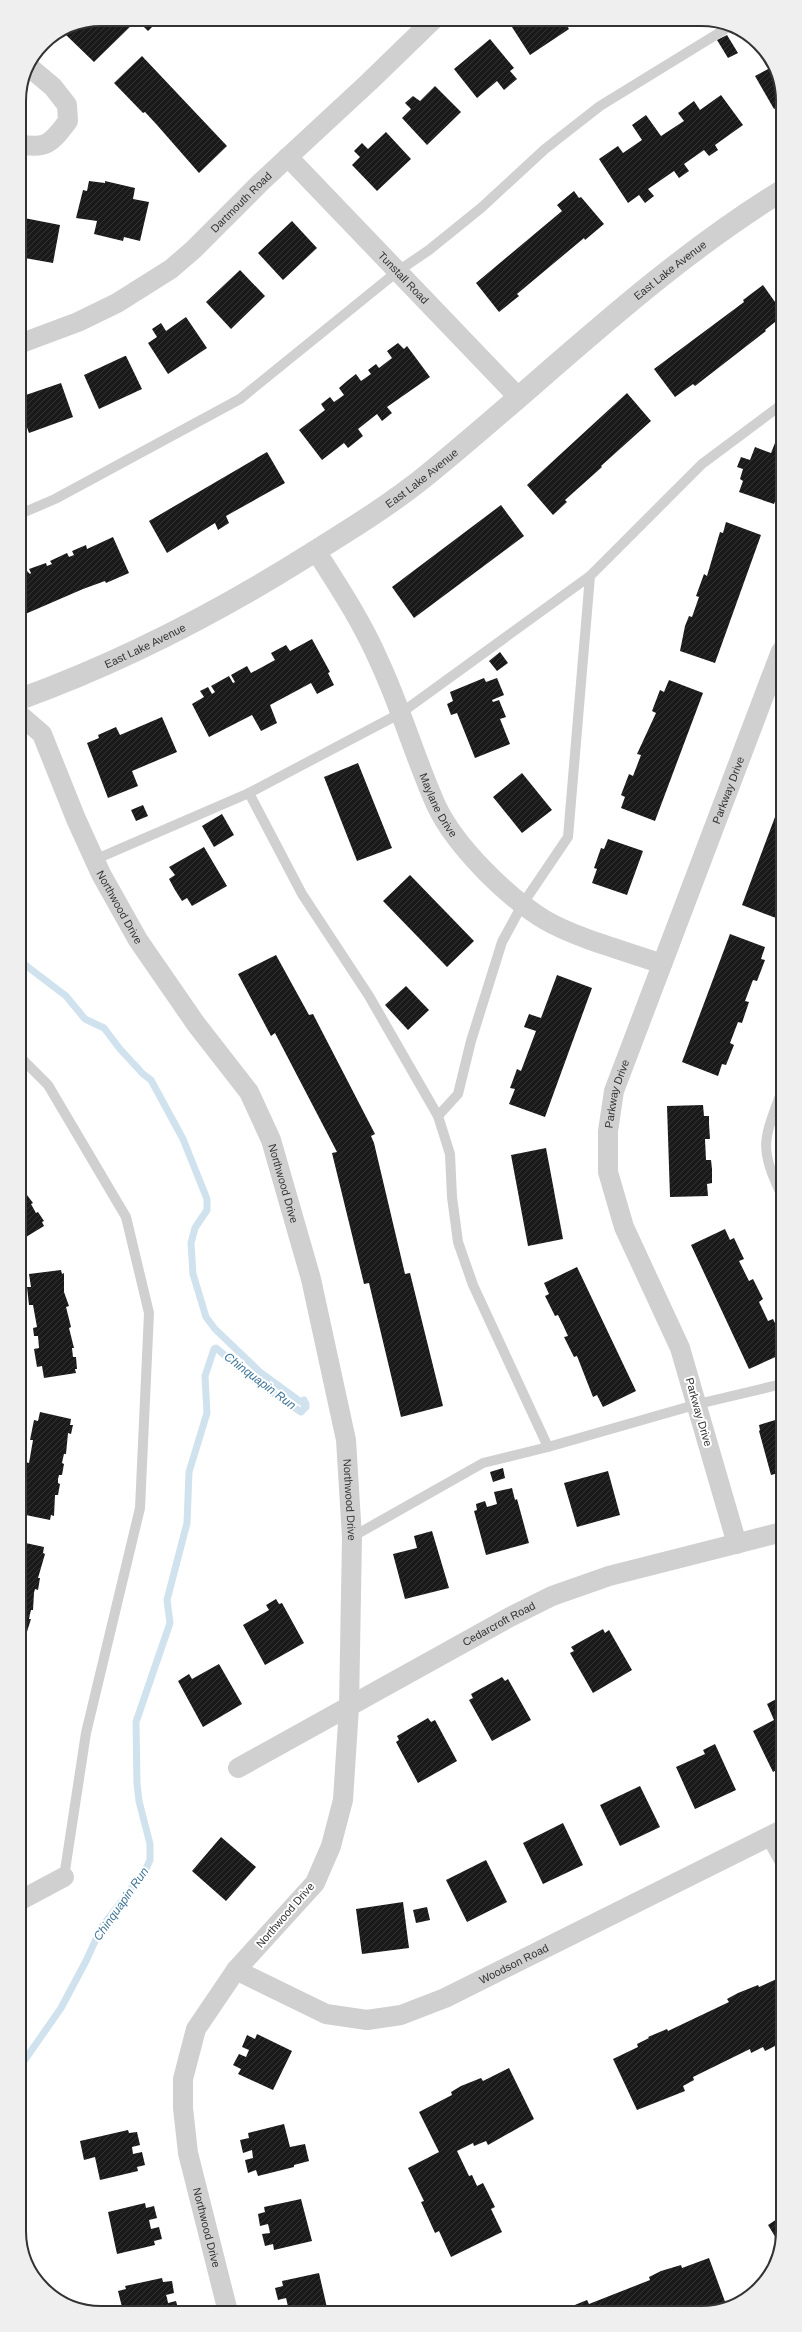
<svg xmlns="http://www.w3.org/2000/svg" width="802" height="2332" font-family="Arial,sans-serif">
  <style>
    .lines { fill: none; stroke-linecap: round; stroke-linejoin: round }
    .stream { stroke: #cfe2ee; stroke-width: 7 }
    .building { fill: url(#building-hatch) }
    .service { stroke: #d0d0d0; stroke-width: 10 }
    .minor { stroke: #d0d0d0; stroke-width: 20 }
    .tertiary { stroke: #d0d0d0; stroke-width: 22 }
    .labels { text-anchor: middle; stroke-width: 4; stroke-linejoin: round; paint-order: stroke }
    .street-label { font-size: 11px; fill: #333; stroke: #fff }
    .water-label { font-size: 12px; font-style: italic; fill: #3f7597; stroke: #fff }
    .rim { fill: none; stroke: #333; stroke-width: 2 }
  </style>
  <defs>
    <pattern id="building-hatch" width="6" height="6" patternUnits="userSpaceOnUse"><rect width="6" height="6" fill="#1a1a1a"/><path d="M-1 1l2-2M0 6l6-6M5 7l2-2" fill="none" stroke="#333"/></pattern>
  </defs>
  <rect width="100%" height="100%" fill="#fff"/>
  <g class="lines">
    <path class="stream" d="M 20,961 L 66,996 L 85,1019 L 104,1028 L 120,1049 L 143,1074 L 151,1080 L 183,1139 L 207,1199 L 207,1210 L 195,1228 L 191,1243 L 193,1274 L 206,1317 L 215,1329 L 260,1372 L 301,1402 L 304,1400 L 306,1404 L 304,1405 L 306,1407 L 301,1412 L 254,1380 L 216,1348 L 214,1349 L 205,1376 L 207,1413 L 189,1472 L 187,1523 L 167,1600 L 170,1623 L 136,1722 L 137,1784 L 139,1801 L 150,1844 L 150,1860 L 145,1871 L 101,1928 L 86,1961 L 61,2008 L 22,2064"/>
  </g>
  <g class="building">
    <path d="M 101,19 L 160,19 L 148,31 L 137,20 L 94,62 L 66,35 L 78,24 Z"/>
    <path d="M 299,19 L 306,19 L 306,22 L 293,20 Z"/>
    <path d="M 517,19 L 563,19 L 569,29 L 530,55 L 510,24 Z"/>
    <path d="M 727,35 L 738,53 L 728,58 L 717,40 Z"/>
    <path d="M 490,39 L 514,68 L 510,71 L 517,79 L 504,90 L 497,81 L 477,98 L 454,69 Z"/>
    <path d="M 142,56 L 227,146 L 199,173 L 157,125 L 145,112 L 143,113 L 114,83 Z"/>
    <path d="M 772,67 L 780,80 L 780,106 L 774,109 L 755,76 Z"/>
    <path d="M 435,86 L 461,112 L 427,145 L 402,118 L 411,109 L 405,103 L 413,96 L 420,101 Z"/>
    <path d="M 721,95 L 743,125 L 715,145 L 718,150 L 709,156 L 704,150 L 684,164 L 689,171 L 679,178 L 674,171 L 648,189 L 654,196 L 645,203 L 639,195 L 628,203 L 599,159 L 618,146 L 623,153 L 642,140 L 632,125 L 646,115 L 661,136 L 684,121 L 678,113 L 694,101 L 700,110 Z"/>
    <path d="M 386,132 L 411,159 L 377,191 L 352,165 L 360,157 L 354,151 L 362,143 L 368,149 Z"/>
    <path d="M 89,181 L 105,183 L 105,181 L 135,188 L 133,199 L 149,202 L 140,241 L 124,237 L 123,241 L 94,234 L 97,221 L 76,218 L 83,190 L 87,191 Z"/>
    <path d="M 574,191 L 579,198 L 581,197 L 604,224 L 585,240 L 584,238 L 517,294 L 519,296 L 499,312 L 476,283 L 562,211 L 557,205 Z"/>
    <path d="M 19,217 L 60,225 L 53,263 L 19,257 Z"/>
    <path d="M 292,221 L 317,248 L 283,280 L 258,253 Z"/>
    <path d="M 240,270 L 265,296 L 231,329 L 206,302 Z"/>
    <path d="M 763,285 L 780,309 L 780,318 L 765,330 L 766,331 L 695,386 L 693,384 L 675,397 L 654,369 L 744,302 L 743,300 Z"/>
    <path d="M 186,317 L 207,348 L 168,374 L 148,343 L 157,337 L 152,329 L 161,323 L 166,331 Z"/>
    <path d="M 398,343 L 404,349 L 407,346 L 430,377 L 387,407 L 392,413 L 382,421 L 377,414 L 358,429 L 363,436 L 348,448 L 344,443 L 322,460 L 299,430 L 325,410 L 321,404 L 330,397 L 334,402 L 344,395 L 339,388 L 347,381 L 356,374 L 361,381 L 371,374 L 368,370 L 376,364 L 379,368 L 392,358 L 387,351 Z"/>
    <path d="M 125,356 L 126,356 L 142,389 L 99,409 L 84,375 Z"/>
    <path d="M 61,383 L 73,417 L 29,433 L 20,408 L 20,397 Z"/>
    <path d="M 627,393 L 651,421 L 601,466 L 602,467 L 565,500 L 567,502 L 553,515 L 527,485 Z"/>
    <path d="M 775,443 L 781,445 L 781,485 L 774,504 L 739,492 L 743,481 L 740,479 L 743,469 L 737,467 L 741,457 L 750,460 L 755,447 L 771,453 Z"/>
    <path d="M 267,452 L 285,483 L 226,516 L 229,523 L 218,530 L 215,523 L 167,553 L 149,521 Z"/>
    <path d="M 501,505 L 524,536 L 414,618 L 392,587 Z"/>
    <path d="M 726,522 L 761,535 L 715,663 L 680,651 L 685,626 L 689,616 L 692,617 L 699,597 L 696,596 L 704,574 L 707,576 L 720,532 L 723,533 Z"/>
    <path d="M 113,537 L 129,573 L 106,583 L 105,581 L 83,589 L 23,615 L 24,617 L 20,619 L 20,574 L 27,571 L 30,574 L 31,573 L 29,569 L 46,563 L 47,566 L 52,564 L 50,561 L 67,553 L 69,557 L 74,555 L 72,551 L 86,545 L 87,549 Z"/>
    <path d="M 312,639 L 330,672 L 328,673 L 334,685 L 317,694 L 311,683 L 270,705 L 277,723 L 261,731 L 252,715 L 209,737 L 192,704 L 204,697 L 200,691 L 208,687 L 212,694 L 215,692 L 211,686 L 229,676 L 233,683 L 235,682 L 231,675 L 247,666 L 251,673 L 275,660 L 271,653 L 286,645 L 290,651 Z"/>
    <path d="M 500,652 L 508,663 L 497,671 L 489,661 Z"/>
    <path d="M 484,678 L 486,682 L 497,678 L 504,695 L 492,700 L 493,702 L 499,700 L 506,717 L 500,719 L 510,744 L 475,758 L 457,713 L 451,715 L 447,704 L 453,701 L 450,692 Z"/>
    <path d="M 669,680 L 703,693 L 655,821 L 621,808 L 625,797 L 621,795 L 629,774 L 633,776 L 641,755 L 637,754 L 656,713 L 652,711 L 660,690 L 664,692 Z"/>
    <path d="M 162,717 L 177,752 L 132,771 L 138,786 L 108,798 L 87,743 L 99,738 L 98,735 L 116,727 L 120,735 Z"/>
    <path d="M 358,763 L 392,848 L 357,861 L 324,777 Z"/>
    <path d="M 522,773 L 552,810 L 522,833 L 493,797 Z"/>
    <path d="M 781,801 L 781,906 L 776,918 L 742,905 Z"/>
    <path d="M 143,805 L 148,816 L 136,821 L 131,810 Z"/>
    <path d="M 222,814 L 234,835 L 214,847 L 202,826 Z"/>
    <path d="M 608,839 L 643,851 L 627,895 L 592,883 L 597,869 L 594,868 L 601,848 L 604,849 Z"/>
    <path d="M 204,847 L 227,886 L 192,906 L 187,898 L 182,901 L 175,890 L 169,879 L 175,875 L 169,867 Z"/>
    <path d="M 410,875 L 474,941 L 447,967 L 383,901 Z"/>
    <path d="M 730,934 L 765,947 L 761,959 L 765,960 L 757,981 L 753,980 L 745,1001 L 749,1002 L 742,1023 L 738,1022 L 730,1043 L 734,1045 L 726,1065 L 722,1064 L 718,1076 L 682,1062 Z"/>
    <path d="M 276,955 L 309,1015 L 313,1014 L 375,1134 L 371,1136 L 374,1143 L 405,1274 L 410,1273 L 443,1406 L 401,1417 L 369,1283 L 364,1284 L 332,1153 L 337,1152 L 275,1033 L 271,1036 L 238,974 Z"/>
    <path d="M 557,975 L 592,988 L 545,1117 L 509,1104 L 515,1089 L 510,1088 L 513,1080 L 517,1069 L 521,1071 L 536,1031 L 524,1027 L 529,1014 L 541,1018 Z"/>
    <path d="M 406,986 L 429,1010 L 408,1030 L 385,1005 Z"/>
    <path d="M 703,1105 L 704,1116 L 709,1116 L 709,1124 L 710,1139 L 705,1139 L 706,1160 L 711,1160 L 712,1169 L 712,1183 L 707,1184 L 708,1196 L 670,1197 L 667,1106 Z"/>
    <path d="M 546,1148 L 563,1239 L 528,1246 L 511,1155 Z"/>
    <path d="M 21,1187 L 33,1203 L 31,1204 L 36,1213 L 38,1212 L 44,1221 L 42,1222 L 44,1226 L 21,1240 Z"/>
    <path d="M 725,1229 L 730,1240 L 734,1238 L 744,1259 L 739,1261 L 749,1281 L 753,1279 L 763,1299 L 759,1302 L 768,1321 L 773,1319 L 782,1338 L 782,1341 L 778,1342 L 782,1354 L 749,1369 L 691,1245 Z"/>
    <path d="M 577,1267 L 636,1391 L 603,1407 L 597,1395 L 593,1397 L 577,1356 L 574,1357 L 564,1337 L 568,1336 L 563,1325 L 558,1315 L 555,1316 L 545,1296 L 549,1294 L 544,1283 Z"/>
    <path d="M 61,1270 L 62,1274 L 64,1273 L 64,1292 L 69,1306 L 66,1307 L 71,1327 L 69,1328 L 74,1348 L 72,1348 L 73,1357 L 76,1357 L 77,1369 L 75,1369 L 76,1373 L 44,1378 L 42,1366 L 37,1367 L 34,1349 L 39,1348 L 38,1336 L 34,1336 L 33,1328 L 37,1327 L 33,1305 L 29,1305 L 27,1287 L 31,1287 L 29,1274 Z"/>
    <path d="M 40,1412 L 71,1419 L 70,1425 L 73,1425 L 71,1434 L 68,1433 L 66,1454 L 64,1454 L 63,1458 L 62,1463 L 64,1464 L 62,1475 L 59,1475 L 58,1479 L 58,1483 L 60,1484 L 58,1495 L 55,1495 L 54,1516 L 51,1515 L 50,1520 L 21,1514 L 21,1483 L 25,1484 L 27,1470 L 24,1470 L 25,1462 L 29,1463 L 33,1440 L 30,1440 L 34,1420 L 38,1421 Z"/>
    <path d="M 782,1418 L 782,1472 L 771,1475 L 759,1431 L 760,1430 L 759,1425 Z"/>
    <path d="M 503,1468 L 505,1478 L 493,1482 L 490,1472 Z"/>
    <path d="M 608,1471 L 620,1515 L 577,1527 L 564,1483 Z"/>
    <path d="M 512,1488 L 515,1500 L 517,1499 L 529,1543 L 486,1555 L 474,1511 L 477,1510 L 476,1504 L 485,1501 L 487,1507 L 497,1504 L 494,1492 Z"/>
    <path d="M 432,1531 L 449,1588 L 405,1599 L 393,1554 L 417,1548 L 414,1536 Z"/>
    <path d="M 21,1542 L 44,1547 L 43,1553 L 45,1554 L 38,1578 L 40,1578 L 38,1590 L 35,1589 L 34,1593 L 33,1610 L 31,1610 L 30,1614 L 29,1619 L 31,1619 L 25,1638 L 27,1638 L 25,1650 L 23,1650 L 22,1654 Z"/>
    <path d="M 276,1599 L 279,1604 L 282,1603 L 304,1643 L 265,1665 L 243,1625 L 269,1610 L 266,1605 Z"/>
    <path d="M 603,1629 L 605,1633 L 609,1630 L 632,1670 L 593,1693 L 570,1653 L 574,1651 L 571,1647 Z"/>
    <path d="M 219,1664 L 242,1704 L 203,1727 L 178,1681 L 189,1674 L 192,1679 Z"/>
    <path d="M 502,1677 L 505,1681 L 508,1679 L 531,1720 L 492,1741 L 469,1700 L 473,1698 L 471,1694 Z"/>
    <path d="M 782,1696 L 782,1767 L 773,1772 L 753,1731 L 774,1720 L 767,1704 Z"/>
    <path d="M 428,1718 L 431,1722 L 435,1720 L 457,1761 L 418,1783 L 396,1742 L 399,1740 L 397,1736 Z"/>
    <path d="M 715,1744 L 736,1790 L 695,1809 L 676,1767 L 705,1754 L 703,1750 Z"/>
    <path d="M 640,1786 L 660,1827 L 620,1846 L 600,1805 Z"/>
    <path d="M 563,1823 L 583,1865 L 543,1884 L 523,1843 Z"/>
    <path d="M 221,1837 L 256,1867 L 226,1901 L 192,1871 Z"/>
    <path d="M 486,1860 L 507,1902 L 467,1922 L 446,1880 Z"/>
    <path d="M 403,1902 L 409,1948 L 362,1954 L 356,1909 Z"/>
    <path d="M 427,1907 L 430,1920 L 416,1923 L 413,1910 Z"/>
    <path d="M 783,1976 L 783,2042 L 765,2051 L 763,2047 L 751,2053 L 750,2049 L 693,2077 L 694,2080 L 683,2086 L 685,2091 L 637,2110 L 613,2059 L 638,2047 L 637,2044 L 649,2038 L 648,2037 L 667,2029 L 668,2031 L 729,2002 L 727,1999 L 738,1993 L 758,1985 L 759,1987 Z"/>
    <path d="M 257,2034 L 292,2051 L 273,2090 L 238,2074 L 241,2069 L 233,2065 L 239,2054 L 246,2057 L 249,2050 L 242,2047 L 247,2035 L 255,2039 Z"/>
    <path d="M 509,2068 L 534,2119 L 488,2145 L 486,2141 L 474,2146 L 473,2143 L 457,2151 L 469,2176 L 472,2175 L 477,2186 L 483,2183 L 495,2207 L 491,2209 L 502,2232 L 451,2257 L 439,2231 L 435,2233 L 421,2202 L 424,2201 L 408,2168 L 439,2152 L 419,2112 L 452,2095 L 451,2092 L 461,2086 L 481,2078 L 483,2081 Z"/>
    <path d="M 284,2124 L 290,2147 L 305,2144 L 309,2161 L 294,2165 L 294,2167 L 258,2176 L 256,2170 L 248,2173 L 245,2160 L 253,2158 L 252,2150 L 243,2153 L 240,2140 L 249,2138 L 248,2133 Z"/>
    <path d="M 128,2130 L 129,2133 L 137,2132 L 140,2145 L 132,2147 L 133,2154 L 142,2152 L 145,2165 L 137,2167 L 138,2171 L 100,2180 L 95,2157 L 84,2160 L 80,2141 Z"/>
    <path d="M 301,2199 L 312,2241 L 274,2250 L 273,2244 L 265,2246 L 262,2234 L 270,2233 L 269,2228 L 268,2224 L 260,2226 L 258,2214 L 265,2212 L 264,2207 Z"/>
    <path d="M 145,2203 L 146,2208 L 154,2206 L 157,2218 L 149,2220 L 151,2229 L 159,2227 L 162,2239 L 154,2241 L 155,2245 L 117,2254 L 108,2212 Z"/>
    <path d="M 783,2215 L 783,2231 L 779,2243 L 768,2225 Z"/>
    <path d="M 709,2258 L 727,2307 L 722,2310 L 560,2311 L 587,2300 L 589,2304 L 650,2280 L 649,2277 L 661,2271 L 681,2265 L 682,2268 Z"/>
    <path d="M 319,2273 L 328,2312 L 281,2312 L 280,2308 L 288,2307 L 287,2302 L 286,2298 L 278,2300 L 275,2288 L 283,2286 L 282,2281 Z"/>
    <path d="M 162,2278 L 163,2282 L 172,2281 L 174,2293 L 166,2295 L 167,2298 L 168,2303 L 176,2301 L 179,2312 L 123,2313 L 122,2310 L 130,2308 L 130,2306 L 122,2307 L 118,2291 L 126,2289 L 125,2286 Z"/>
  </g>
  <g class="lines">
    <g class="service">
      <path d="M 20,514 L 55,499 L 240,399 L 398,271 L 429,250 L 481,208 L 545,149 L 600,106 L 727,28"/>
      <path d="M 249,793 L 302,894 L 369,996 L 438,1116 L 450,1154 L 452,1197 L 458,1242 L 473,1285 L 548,1447"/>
      <path d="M 94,860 L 249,793 L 401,713 L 590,576 L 702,464 L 781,405"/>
      <path d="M 20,1057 L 48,1085 L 126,1217 L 149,1313 L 140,1508 L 86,1733 L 64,1877"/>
      <path d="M 781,1093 C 763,1142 759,1147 782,1196"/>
      <path d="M 438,1116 L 458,1094 L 471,1041 L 502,942 L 522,905 L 568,837 L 590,576"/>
      <path d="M 352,1537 L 483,1463 L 548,1447 L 698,1404 L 782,1384"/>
    </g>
    <g class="minor">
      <path d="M 19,144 C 47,150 52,142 68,121 L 67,105 L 53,87 L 28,66"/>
      <path id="s1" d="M 288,157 L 519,398"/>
      <path id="s2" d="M 19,344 L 78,322 L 117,303 L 171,269 L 193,250 L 260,183 L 369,82 L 434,19"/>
      <path id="s3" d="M 316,551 C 339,587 362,622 379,661 C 401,708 415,758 436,805 C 455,846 507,897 545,920 C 578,939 626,951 662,964"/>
      <path id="s4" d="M 20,715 L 42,734 L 76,819 L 101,874 L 138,940 L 196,1024 L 249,1092 L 271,1140 L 311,1279 L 346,1440 L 352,1537 L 349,1707 L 343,1800 L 331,1846 L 315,1883 L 236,1970 L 196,2029 L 183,2079 L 183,2108 L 188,2153 L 228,2312"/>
      <path id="s5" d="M 737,1544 L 680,1348 L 624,1227 L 608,1172 L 608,1131 L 614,1091 L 781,651"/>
      <path id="s6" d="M 238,1768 L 510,1617 L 552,1596 L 609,1576 L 782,1532"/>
      <path d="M 771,1836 L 783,1858"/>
      <path d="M 21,1900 L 64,1877"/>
      <path id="s7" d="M 236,1970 L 326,2014 L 367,2020 L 401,2015 L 445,1998 L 782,1830"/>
    </g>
    <path class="tertiary" id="s8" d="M 20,699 C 122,662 217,613 309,555 C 349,530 390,505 427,475 C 544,380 652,271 780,192"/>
  </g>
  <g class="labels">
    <g class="street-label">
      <text dy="4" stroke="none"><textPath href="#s2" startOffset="267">Dartmouth Road</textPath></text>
      <text dy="4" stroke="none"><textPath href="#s8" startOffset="784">East Lake Avenue</textPath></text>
      <text dy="4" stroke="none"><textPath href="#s1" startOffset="167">Tunstall Road</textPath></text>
      <text dy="4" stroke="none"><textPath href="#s8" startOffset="460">East Lake Avenue</textPath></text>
      <text dy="4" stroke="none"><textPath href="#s8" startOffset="136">East Lake Avenue</textPath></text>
      <text dy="4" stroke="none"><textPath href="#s5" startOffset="798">Parkway Drive</textPath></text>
      <text dy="4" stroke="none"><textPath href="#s3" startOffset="283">Maylane Drive</textPath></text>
      <text dy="4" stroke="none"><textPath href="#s4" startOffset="219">Northwood Drive</textPath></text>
      <text dy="4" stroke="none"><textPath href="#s5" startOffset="474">Parkway Drive</textPath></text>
      <text dy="4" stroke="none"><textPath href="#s4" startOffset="543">Northwood Drive</textPath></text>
      <text transform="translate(699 1412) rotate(74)" y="4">Parkway Drive</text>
      <text dy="4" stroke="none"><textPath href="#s4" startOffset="867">Northwood Drive</textPath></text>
      <text dy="4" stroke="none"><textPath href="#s6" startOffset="298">Cedarcroft Road</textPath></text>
      <text transform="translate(285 1915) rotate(-49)" y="4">Northwood Drive</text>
      <text dy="4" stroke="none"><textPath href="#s7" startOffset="300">Woodson Road</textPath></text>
      <text dy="4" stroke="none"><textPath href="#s4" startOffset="1647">Northwood Drive</textPath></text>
    </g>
    <g class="water-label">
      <text transform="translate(260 1381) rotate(37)" y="4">Chinquapin Run</text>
      <text transform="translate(121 1904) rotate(-55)" y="4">Chinquapin Run</text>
    </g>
  </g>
  <path d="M0 0H802V2332H0ZM101 26H701A75 75 0 0 1 776 101V2231A75 75 0 0 1 701 2306H101A75 75 0 0 1 26 2231V101A75 75 0 0 1 101 26Z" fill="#efefef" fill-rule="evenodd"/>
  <path class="rim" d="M101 26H701A75 75 0 0 1 776 101V2231A75 75 0 0 1 701 2306H101A75 75 0 0 1 26 2231V101A75 75 0 0 1 101 26Z"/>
</svg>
